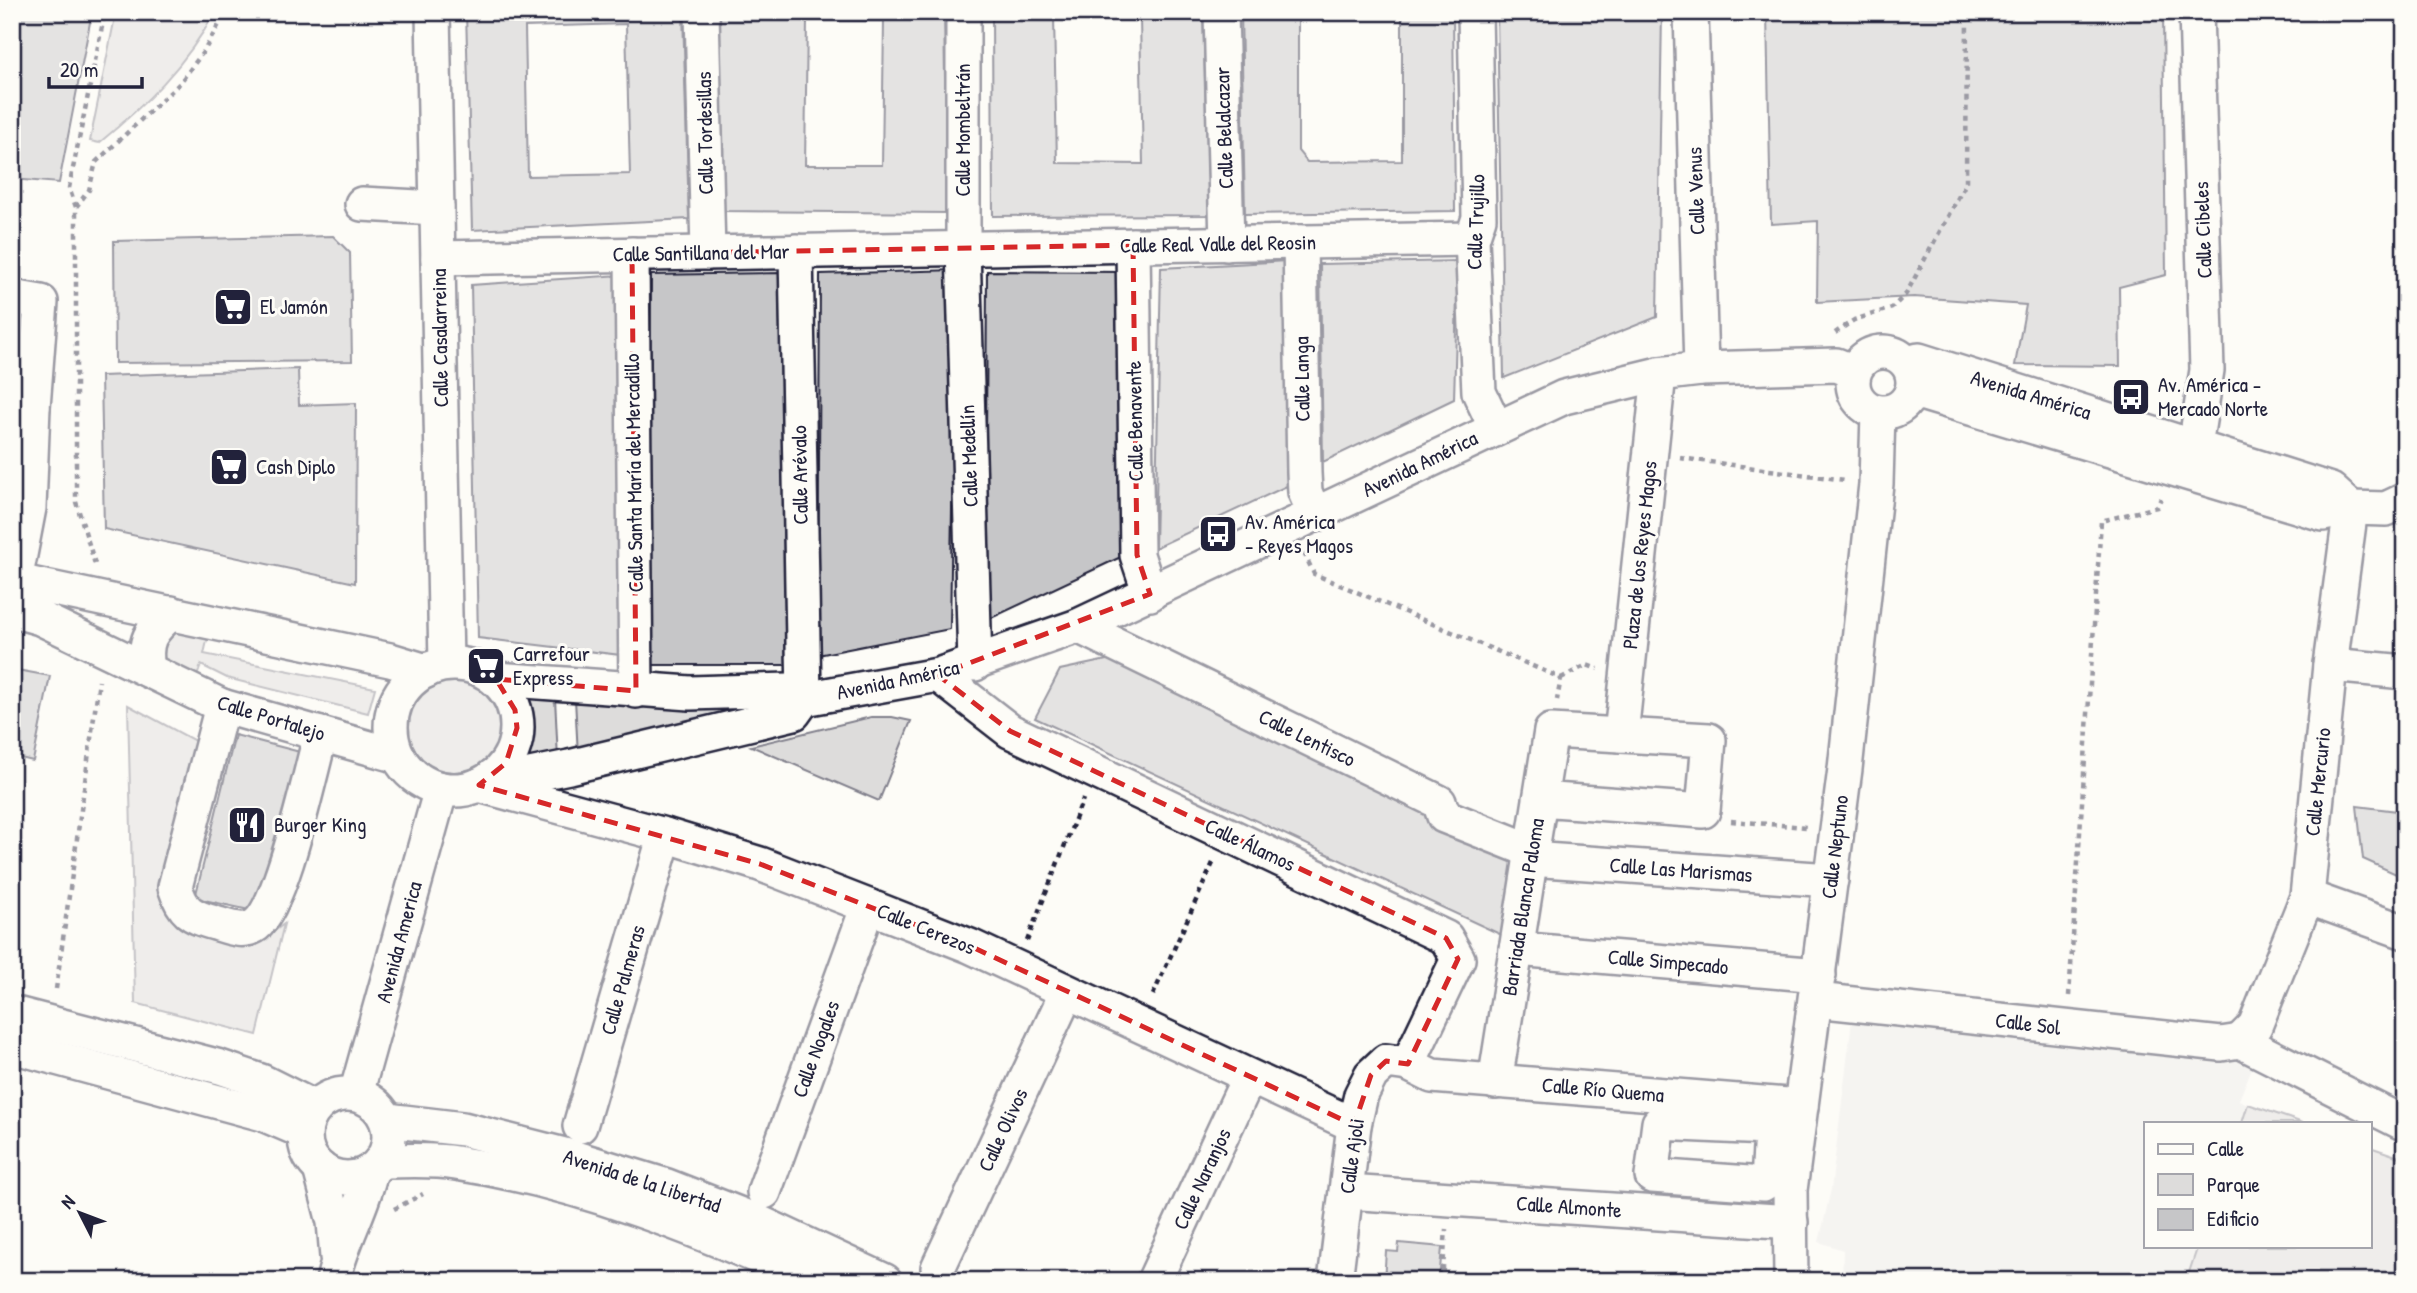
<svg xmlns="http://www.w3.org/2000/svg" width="2417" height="1293" font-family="'Patrick Hand',sans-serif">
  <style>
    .built { fill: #ecece9 }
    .green { fill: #dddcdb; stroke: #807f8b; stroke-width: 2 }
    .building { fill: #c6c6c8; stroke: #22223b; stroke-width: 2; fill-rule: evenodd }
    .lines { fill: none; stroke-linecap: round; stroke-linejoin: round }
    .minor-casing { stroke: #22223b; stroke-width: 38 }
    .path { stroke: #22223b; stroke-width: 4.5; stroke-dasharray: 5 5; stroke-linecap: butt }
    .minor { stroke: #fdfcf7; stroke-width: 33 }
    .marked { fill: none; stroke: #d62828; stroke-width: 5; stroke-dasharray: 14 9; stroke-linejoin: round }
    .labels { text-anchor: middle; stroke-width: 6; stroke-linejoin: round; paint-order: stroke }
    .street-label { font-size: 21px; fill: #22223b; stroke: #fdfcf7 }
    .poi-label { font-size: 21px; fill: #22223b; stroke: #fdfcf7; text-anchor: start }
  </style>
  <rect width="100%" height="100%" fill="#fdfcf7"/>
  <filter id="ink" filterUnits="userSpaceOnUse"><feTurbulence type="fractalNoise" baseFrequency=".0143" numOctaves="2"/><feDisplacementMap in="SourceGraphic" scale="14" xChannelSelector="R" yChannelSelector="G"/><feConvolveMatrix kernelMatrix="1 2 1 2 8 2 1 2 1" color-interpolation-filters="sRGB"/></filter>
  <g filter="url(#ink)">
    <path class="built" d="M 1852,1020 L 2254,1063 L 2239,1100 L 2248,1104 L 2242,1123 L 2146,1123 L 2146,1246 L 2198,1246 L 2186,1281 L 1842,1281 L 1843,1250 L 1819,1242 L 1831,1189 Z"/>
    <g class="green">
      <path d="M 116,12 L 215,12 C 187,64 144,106 99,143 L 90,141 Z"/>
      <path d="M 176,626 L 209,632 L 204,654 L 375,688 L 368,713 L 227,678 L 201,665 L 194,685 L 163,668 L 158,644 Z"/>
      <circle cx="453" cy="728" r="47"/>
      <path d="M 531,696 L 555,698 L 558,759 L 523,764 C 534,741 536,723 528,699 Z"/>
      <path d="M 575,699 L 783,699 L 578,755 Z"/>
      <path d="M 128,705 L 197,742 L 169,890 L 265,938 L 284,924 L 257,1035 L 135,1003 Z"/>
      <path d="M 871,717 L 892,717 L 911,721 L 879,801 L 751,746 Z"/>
      <path d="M 2248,1104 L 2303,1123 L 2242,1123 Z"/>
      <path d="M 2370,1147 L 2405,1159 L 2405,1281 L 2186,1281 L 2198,1246 L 2370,1246 Z"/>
    </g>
    <g class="building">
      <path d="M 12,12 L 92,12 L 59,183 L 12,179 Z"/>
      <path d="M 466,12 L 683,12 L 689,219 L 472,230 ZM 626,24 L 630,174 L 528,176 L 525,27 Z"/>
      <path d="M 718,12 L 944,12 L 947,213 L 724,211 ZM 807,20 L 884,21 L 882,165 L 805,165 Z"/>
      <path d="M 992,12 L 1203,12 L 1209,215 L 993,216 ZM 1054,17 L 1140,18 L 1143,164 L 1057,163 Z"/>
      <path d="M 1241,12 L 1298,12 L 1298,151 L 1307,162 L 1402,161 L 1402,12 L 1453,12 L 1455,211 L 1245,214 Z"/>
      <path d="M 1497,12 L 1662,12 L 1657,317 L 1504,378 Z"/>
      <path d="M 1767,12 L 2163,12 L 2166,275 L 2119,287 L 2120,366 L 2015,365 L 2026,305 L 1914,297 L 1817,302 L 1818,221 L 1771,224 Z"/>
      <path d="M 333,236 L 350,253 L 352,361 L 115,363 L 114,241 Z"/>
      <path d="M 1287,261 L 1291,484 L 1155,548 L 1161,268 Z"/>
      <path d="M 1458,261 L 1454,399 L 1323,462 L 1320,264 Z"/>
      <path d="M 956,270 L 950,629 L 818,655 L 820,274 Z"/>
      <path d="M 987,271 L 1122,272 L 1125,555 L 985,621 Z"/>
      <path d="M 779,273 L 786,665 L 648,665 L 651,275 Z"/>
      <path d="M 621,275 L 621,655 L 478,638 L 471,285 Z"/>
      <path d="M 298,369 L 299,405 L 356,403 L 355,583 L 104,529 L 101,376 Z"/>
      <path d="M 1116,658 L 1517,856 L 1506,937 L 1035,718 L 1060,670 Z"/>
      <path d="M 12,669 L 50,676 L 33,761 L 12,756 Z"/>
      <path d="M 235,735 L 300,752 L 258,912 L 195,898 Z"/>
      <path d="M 2357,806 L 2405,812 L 2405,878 L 2363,859 Z"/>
      <path d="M 1399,1243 L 1442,1247 L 1439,1281 L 1384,1281 L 1386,1251 L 1398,1252 Z"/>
    </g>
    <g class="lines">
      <g class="minor-casing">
        <g id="minor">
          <path d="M 433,12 L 446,664"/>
          <path d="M 702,12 L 708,253"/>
          <path d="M 963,12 L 963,248 L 975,664"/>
          <path d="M 1221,12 L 1227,244"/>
          <path d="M 1475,12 L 1479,218 L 1472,239 L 1479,392 L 1496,428"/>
          <path d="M 1691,12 L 1701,369"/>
          <path d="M 362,204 L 437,208"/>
          <path d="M 1300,242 L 1304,473 L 1305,492 L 1315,515"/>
          <path d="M 1133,245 L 1137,555 L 1150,594"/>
          <path d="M 796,251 L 804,699"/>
          <path d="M 632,254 L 636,691"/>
          <path d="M 438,258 L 1472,239"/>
          <path d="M 12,297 L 41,302 L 33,407 L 12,403"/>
          <circle cx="1883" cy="382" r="30"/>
          <path d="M 1907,363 L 1919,360 L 2331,490 L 2351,508"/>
          <path d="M 1911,393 L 1924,394 L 2323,514 L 2351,508 L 2386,509 L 2405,500"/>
          <path d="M 2189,466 L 2195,446 L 2207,370 L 2196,12"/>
          <path d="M 12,580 L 390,660 L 426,671"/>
          <path d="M 15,581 L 29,508 L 33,407"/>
          <path d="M 12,610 L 40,618 L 222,706 L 398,756"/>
          <path d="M 1078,626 L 1439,802 L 1444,816 L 1532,851"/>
          <circle cx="454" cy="727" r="63"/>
          <path d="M 2330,665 L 2405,672"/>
          <path d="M 148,670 C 143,641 150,631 171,613"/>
          <path d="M 938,675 L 1010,731 L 1446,938 L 1458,959 L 1408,1064"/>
          <path d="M 496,679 L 690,693 L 789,690 L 804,699 L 938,675 L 1078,626 L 1564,397 L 1659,374 L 1701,369 L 1836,365 L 1854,372"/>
          <path d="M 222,706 L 175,887 C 183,912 190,916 215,923 C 228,927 244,934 256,925 C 283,904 310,772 321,734"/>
          <path d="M 1621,735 L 1659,374"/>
          <path d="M 493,776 L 525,776 L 569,767 L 794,713 L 804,699"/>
          <path d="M 479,785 L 665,835 L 760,864 L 868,906 L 970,946 L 1354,1125"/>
          <path d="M 1530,859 L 1831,880"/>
          <path d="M 2307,897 L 2405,932"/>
          <path d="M 1516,949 L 1819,975"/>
          <path d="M 1816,1000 L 2221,1044 L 2240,1041"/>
          <path d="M 12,1013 L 220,1067 L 261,1081 L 315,1108"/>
          <path d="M 2240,1041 L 2255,1026 L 2307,897 L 2330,665 L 2351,508"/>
          <path d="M 2240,1041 L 2405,1124"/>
          <path d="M 12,1046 L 263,1114 L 305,1132"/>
          <path d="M 1495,1082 L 1551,731 L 1709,740 L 1703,811 L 1540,799"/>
          <circle cx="347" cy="1136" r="42"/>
          <path d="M 356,1094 L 441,789"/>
          <path d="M 387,1120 L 463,1129 L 572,1157 L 667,1186 L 754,1220 L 885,1281"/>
          <path d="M 1659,1123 L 1767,1128 L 1771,1132 L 1768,1180 L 1763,1184 L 1652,1176 Z"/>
          <path d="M 580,1126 L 665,835"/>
          <path d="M 381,1161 C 406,1161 432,1159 456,1163 C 580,1182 699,1229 812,1281"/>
          <path d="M 320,1168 L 334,1222 L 337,1257"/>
          <path d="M 764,1192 L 868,906"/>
          <path d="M 1347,1192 L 1791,1222"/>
          <path d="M 938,1268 L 1067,992"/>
          <path d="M 333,1281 C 341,1243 362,1209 371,1171"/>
          <path d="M 1154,1281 L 1249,1077"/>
          <path d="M 1335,1281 L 1354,1125 L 1361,1095 L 1371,1075 L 1386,1061 L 1408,1064 L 1432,1076 L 1801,1106"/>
          <path d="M 1791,1281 L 1790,1190 L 1845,769 L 1876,484 L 1878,412"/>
        </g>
      </g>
      <g class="path">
        <path d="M 76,207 L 89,190 L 96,162 L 179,84 L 204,51 L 226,12"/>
        <path d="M 1835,333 L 1854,320 L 1892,308 L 1906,294 L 1966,183 L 1967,12"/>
        <path d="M 1680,458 L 1845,480"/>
        <path d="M 1304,553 L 1314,574 L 1561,678 L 1557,700"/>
        <path d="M 95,564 L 76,502 L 76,207 L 69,188 L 105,12"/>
        <path d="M 1561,678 L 1587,665 L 1598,669"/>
        <path d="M 1731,821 L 1806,827"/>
        <path d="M 1027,941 L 1083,799"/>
        <path d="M 56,989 L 99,681"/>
        <path d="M 1153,995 L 1213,863"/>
        <path d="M 2069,996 L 2101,521 L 2157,507 L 2161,498"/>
        <path d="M 394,1209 L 423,1194"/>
        <path d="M 1442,1281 L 1446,1229"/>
      </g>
      <use href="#minor" class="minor"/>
    </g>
  </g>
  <path d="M0 0H2417V1293H0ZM 1133,245 L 1137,555 L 1150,594 L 938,675 L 1010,731 L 1446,938 L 1458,959 L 1408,1064 L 1386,1061 L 1371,1075 L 1354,1125 L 970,946 L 760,864 L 479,785 L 506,763 L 517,728 L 515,710 L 496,679 L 636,691 L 632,254 Z" fill="#fdfcf7" fill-opacity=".55" fill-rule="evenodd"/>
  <path class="marked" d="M 1133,245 L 1137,555 L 1150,594 L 938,675 L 1010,731 L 1446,938 L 1458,959 L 1408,1064 L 1386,1061 L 1371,1075 L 1354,1125 L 970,946 L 760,864 L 479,785 L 506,763 L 517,728 L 515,710 L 496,679 L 636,691 L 632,254 Z"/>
  <defs>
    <g id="supermarket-square" transform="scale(2.0125)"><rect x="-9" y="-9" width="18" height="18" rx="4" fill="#22223b" stroke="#fdfcf7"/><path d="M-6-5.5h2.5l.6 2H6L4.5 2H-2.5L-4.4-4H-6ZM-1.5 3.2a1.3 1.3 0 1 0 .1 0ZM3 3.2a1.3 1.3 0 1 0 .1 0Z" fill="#fff"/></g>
    <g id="bus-square" transform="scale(2.0125)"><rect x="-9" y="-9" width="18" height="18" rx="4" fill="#22223b" stroke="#fdfcf7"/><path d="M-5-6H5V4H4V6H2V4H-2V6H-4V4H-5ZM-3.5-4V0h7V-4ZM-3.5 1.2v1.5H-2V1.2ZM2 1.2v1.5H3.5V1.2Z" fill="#fff"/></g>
    <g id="restaurant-square" transform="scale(2.0125)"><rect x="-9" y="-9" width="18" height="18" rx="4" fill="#22223b" stroke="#fdfcf7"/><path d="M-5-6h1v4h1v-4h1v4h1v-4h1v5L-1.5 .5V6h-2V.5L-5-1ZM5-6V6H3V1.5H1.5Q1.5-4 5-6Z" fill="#fff"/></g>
  </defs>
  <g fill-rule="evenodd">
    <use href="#supermarket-square" x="233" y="307"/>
    <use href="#bus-square" x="2131" y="397"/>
    <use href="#supermarket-square" x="229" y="467"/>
    <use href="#bus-square" x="1218" y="534"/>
    <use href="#supermarket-square" x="486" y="666"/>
    <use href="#restaurant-square" x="247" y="825"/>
  </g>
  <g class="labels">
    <g class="street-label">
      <text transform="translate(1224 128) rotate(-92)" y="7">Calle Belalcazar</text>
      <text transform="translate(963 130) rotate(-90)" y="7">Calle Mombeltrán</text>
      <text transform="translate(705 133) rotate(-91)" y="7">Calle Tordesillas</text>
      <text transform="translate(1696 191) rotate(-92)" y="7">Calle Venus</text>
      <text transform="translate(1476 222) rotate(-88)" y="7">Calle Trujillo</text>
      <text transform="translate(2203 230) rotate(-92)" y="7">Calle Cibeles</text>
      <text transform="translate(1218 244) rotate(-1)" y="7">Calle Real Valle del Reosin</text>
      <text transform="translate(701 253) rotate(-1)" y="7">Calle Santillana del Mar</text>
      <text transform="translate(440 338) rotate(-91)" y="7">Calle Casalarreina</text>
      <text transform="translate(1302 379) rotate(-91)" y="7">Calle Langa</text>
      <text transform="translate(2031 395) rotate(17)" y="7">Avenida América</text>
      <text transform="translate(1135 421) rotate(-91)" y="7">Calle Benavente</text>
      <text transform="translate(969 456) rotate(-92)" y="7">Calle Medellín</text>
      <text transform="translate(1420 464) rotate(-26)" y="7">Avenida América</text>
      <text transform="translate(634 473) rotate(-91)" y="7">Calle Santa María del Mercadillo</text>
      <text transform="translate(800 475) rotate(-91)" y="7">Calle Arévalo</text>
      <text transform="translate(1640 555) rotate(-84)" y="7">Plaza de los Reyes Magos</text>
      <text transform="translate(898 680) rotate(-12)" y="7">Avenida América</text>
      <text transform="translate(271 718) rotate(17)" y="7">Calle Portalejo</text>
      <text transform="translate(1307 738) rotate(26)" y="7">Calle Lentisco</text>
      <text transform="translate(2318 782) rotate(-84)" y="7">Calle Mercurio</text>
      <text transform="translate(1250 845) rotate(25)" y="7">Calle Álamos</text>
      <text transform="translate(1835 847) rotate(-83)" y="7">Calle Neptuno</text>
      <text transform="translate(1681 870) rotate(4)" y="7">Calle Las Marismas</text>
      <text transform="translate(1523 907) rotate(-81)" y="7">Barriada Blanca Paloma</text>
      <text transform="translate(926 929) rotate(22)" y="7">Calle Cerezos</text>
      <text transform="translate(399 942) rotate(-75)" y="7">Avenida America</text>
      <text transform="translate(1668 962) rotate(5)" y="7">Calle Simpecado</text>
      <text transform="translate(623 980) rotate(-74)" y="7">Calle Palmeras</text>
      <text transform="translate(2028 1024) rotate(7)" y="7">Calle Sol</text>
      <text transform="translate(816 1049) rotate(-70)" y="7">Calle Nogales</text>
      <text transform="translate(1603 1090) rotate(5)" y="7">Calle Río Quema</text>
      <text transform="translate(1003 1130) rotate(-65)" y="7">Calle Olivos</text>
      <text transform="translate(1352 1156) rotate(-82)" y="7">Calle Ajoli</text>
      <text transform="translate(1202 1179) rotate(-65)" y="7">Calle Naranjos</text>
      <text transform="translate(642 1181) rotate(18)" y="7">Avenida de la Libertad</text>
      <text transform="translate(1569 1207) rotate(4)" y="7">Calle Almonte</text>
    </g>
    <g class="poi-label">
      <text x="260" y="314">El Jamón</text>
      <text x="2158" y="392">Av. América -<tspan x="2158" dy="24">Mercado Norte</tspan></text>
      <text x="256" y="474">Cash Diplo</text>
      <text x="1245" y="529">Av. América<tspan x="1245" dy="24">- Reyes Magos</tspan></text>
      <text x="513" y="661">Carrefour<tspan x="513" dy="24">Express</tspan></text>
      <text x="274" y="832">Burger King</text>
    </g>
  </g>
  <rect width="2417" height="1293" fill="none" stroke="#fdfcf7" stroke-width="42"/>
  <rect x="21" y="21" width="2375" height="1251" fill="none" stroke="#22223b" stroke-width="2.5" filter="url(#ink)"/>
  <rect x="2144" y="1122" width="228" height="126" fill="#fdfcf7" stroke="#a5a5ac" stroke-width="2"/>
  <rect x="2158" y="1144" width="35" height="10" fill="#fdfcf7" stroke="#a5a5ac" stroke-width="2"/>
  <text x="2207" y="1156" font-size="21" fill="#22223b">Calle</text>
  <rect x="2158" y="1174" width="35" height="21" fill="#dddcdb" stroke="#a5a5ac" stroke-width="2"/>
  <text x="2207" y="1192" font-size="21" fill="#22223b">Parque</text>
  <rect x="2158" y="1209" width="35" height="21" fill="#c6c6c8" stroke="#a5a5ac" stroke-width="2"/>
  <text x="2207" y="1226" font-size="21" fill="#22223b">Edificio</text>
  <g transform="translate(80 1213) rotate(312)" stroke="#fdfcf7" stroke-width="5" paint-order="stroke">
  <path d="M0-5L12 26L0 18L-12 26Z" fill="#22223b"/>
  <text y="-10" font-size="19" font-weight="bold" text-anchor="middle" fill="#22223b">N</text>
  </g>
  <path d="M49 77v10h93v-10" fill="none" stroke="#22223b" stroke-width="3.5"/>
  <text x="60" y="77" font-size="21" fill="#22223b" stroke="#fdfcf7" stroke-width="5" paint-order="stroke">20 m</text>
</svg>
